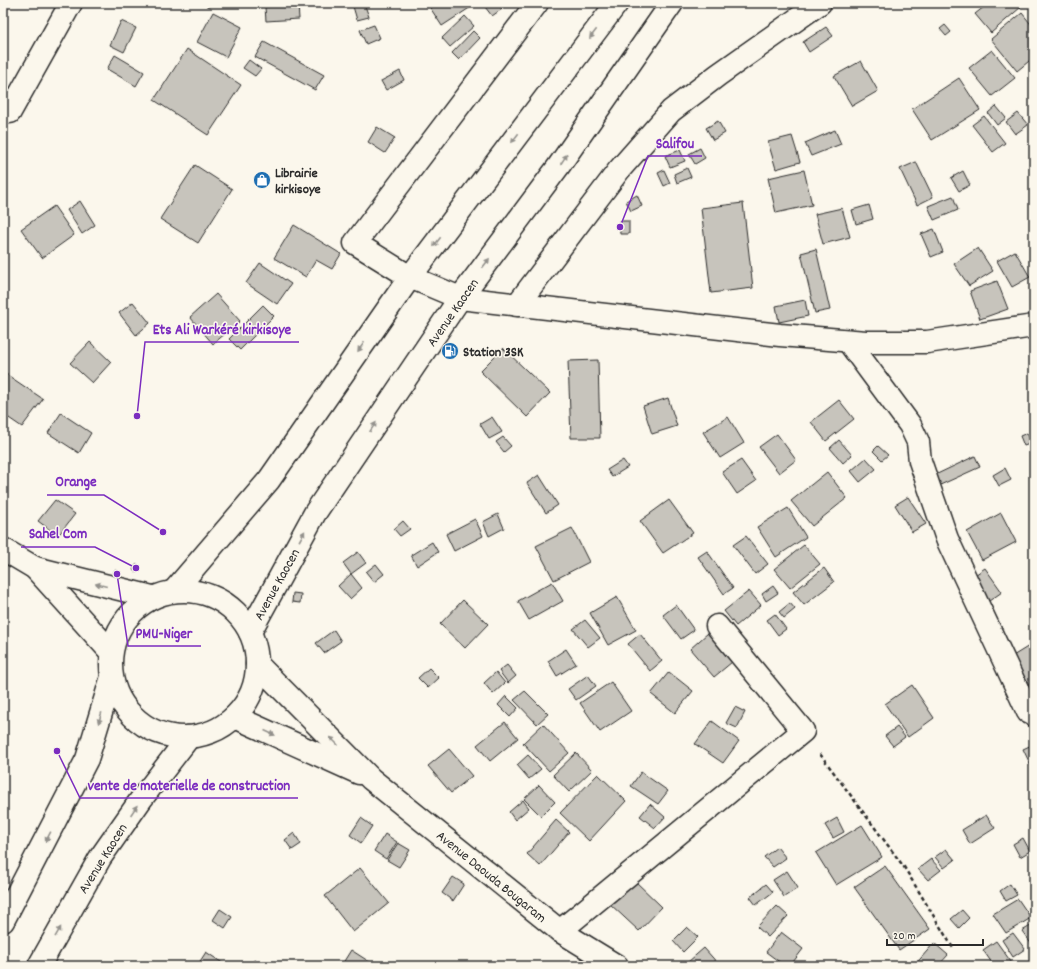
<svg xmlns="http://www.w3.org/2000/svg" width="1037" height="969" font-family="Dekko,sans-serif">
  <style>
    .building { fill: #c7c4bc; stroke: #2b2b2b }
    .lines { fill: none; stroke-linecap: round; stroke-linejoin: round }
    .street-casing { stroke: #2b2b2b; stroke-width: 25 }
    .secondary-casing { stroke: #2b2b2b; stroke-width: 25 }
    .highway-casing { stroke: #2b2b2b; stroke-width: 25 }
    .path { stroke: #2b2b2b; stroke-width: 2.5; stroke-dasharray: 4 3; stroke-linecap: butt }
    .street { stroke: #fbf7ec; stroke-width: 22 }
    .secondary { stroke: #fbf7ec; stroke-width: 22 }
    .highway { stroke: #fbf7ec; stroke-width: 22 }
    .oneway { fill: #93918c }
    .labels { text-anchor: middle; stroke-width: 3; stroke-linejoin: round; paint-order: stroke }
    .poi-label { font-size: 14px; font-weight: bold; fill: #2b2b2b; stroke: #fbf7ec; text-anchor: start }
    .street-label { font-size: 14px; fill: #2b2b2b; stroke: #fbf7ec }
    .leader { fill: none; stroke: #7b2cbf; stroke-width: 1.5 }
    .callout-dot { fill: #7b2cbf; stroke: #fbf7ec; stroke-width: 1.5 }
    .callout-label { font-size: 15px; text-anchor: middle; font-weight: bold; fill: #7b2cbf; stroke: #fbf7ec; stroke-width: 3; stroke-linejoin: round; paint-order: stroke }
  </style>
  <rect width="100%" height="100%" fill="#fbf7ec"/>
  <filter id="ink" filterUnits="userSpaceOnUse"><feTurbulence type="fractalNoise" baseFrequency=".025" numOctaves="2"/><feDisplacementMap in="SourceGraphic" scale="8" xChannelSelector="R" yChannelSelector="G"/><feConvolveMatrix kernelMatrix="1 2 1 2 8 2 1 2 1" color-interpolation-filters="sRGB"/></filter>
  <g filter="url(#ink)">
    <g class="building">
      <path d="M 200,3 L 211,3 L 209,7 Z"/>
      <path d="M 352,3 L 364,3 L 369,17 L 357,20 Z"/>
      <path d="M 427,3 L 468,3 L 471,7 L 442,26 Z"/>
      <path d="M 482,3 L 497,3 L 502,9 L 492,16 Z"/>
      <path d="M 989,3 L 1017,3 L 1021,7 L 991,33 L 975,14 Z"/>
      <path d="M 298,4 L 299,19 L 266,21 L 265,7 Z"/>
      <path d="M 213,12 L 242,27 L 226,57 L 197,42 Z"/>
      <path d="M 1022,13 L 1034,28 L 1034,57 L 1017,71 L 991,39 Z"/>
      <path d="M 465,16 L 474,26 L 450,47 L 442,38 Z"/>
      <path d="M 121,21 L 136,28 L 124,52 L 110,45 Z"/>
      <path d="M 374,25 L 380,38 L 366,44 L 360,30 Z"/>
      <path d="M 945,25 L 951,32 L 946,36 L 940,29 Z"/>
      <path d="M 826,27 L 833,36 L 809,52 L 803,42 Z"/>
      <path d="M 473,31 L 480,38 L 459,60 L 452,53 Z"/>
      <path d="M 264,42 L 324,75 L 315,90 L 255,57 Z"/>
      <path d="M 187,49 L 241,85 L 208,135 L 154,100 Z"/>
      <path d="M 992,50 L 1015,78 L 992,96 L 969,68 Z"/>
      <path d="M 115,55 L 144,72 L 136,86 L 107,69 Z"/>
      <path d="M 249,60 L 261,69 L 255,76 L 243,68 Z"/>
      <path d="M 861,61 L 878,91 L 852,106 L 834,76 Z"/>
      <path d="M 400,71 L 404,80 L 386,90 L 381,81 Z"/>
      <path d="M 959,78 L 980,110 L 932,140 L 912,109 Z"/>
      <path d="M 996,106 L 1006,118 L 997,125 L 988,113 Z"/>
      <path d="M 1018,113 L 1028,125 L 1015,134 L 1006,122 Z"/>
      <path d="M 984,116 L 1005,143 L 993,152 L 972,125 Z"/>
      <path d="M 718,121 L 725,133 L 713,140 L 706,128 Z"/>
      <path d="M 377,127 L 395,138 L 385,153 L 368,142 Z"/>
      <path d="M 835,130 L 841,144 L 811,156 L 805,143 Z"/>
      <path d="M 792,136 L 800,162 L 776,169 L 768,142 Z"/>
      <path d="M 700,148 L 705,158 L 695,164 L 689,154 Z"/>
      <path d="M 680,150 L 685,161 L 670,167 L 665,156 Z"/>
      <path d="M 916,162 L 933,197 L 917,205 L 900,169 Z"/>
      <path d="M 195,165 L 232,189 L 198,243 L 160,219 Z"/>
      <path d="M 687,168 L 691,177 L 677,183 L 674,174 Z"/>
      <path d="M 664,170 L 670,183 L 664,186 L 658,173 Z"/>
      <path d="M 804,170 L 812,205 L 776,213 L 768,178 Z"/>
      <path d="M 963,171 L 970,185 L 959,191 L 951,178 Z"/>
      <path d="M 637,195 L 642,206 L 631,211 L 626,201 Z"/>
      <path d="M 953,196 L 958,210 L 934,220 L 928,206 Z"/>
      <path d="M 80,201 L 95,225 L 82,234 L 67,210 Z"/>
      <path d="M 743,203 L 753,288 L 711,293 L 701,208 Z"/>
      <path d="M 869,205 L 873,219 L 856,224 L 852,210 Z"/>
      <path d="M 54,206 L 74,235 L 42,258 L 21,229 Z"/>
      <path d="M 842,208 L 850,237 L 823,244 L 815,214 Z"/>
      <path d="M 619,221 L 629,221 L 629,234 L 620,234 Z"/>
      <path d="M 294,225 L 341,254 L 332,269 L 316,260 L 306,277 L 274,258 Z"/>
      <path d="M 934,229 L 943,252 L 931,257 L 921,234 Z"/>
      <path d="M 978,248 L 993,271 L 969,286 L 954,264 Z"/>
      <path d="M 816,249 L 830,310 L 815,313 L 801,253 Z"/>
      <path d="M 1015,251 L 1030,277 L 1012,287 L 997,261 Z"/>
      <path d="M 260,263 L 291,284 L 277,304 L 246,283 Z"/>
      <path d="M 997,281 L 1008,309 L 980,319 L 970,291 Z"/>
      <path d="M 216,294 L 240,321 L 213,344 L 190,317 Z"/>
      <path d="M 805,300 L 808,316 L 779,322 L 776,306 Z"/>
      <path d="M 133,302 L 150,323 L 136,335 L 119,313 Z"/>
      <path d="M 263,305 L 274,316 L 240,350 L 229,339 Z"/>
      <path d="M 90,342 L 111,362 L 92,383 L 70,363 Z"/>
      <path d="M 503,348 L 550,393 L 527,417 L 480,371 Z"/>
      <path d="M 598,360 L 600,438 L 571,438 L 568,361 Z"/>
      <path d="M 3,372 L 43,399 L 22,427 L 3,414 Z"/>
      <path d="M 668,398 L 677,426 L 652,434 L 643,406 Z"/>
      <path d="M 839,400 L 854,419 L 826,441 L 811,422 Z"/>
      <path d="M 61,413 L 91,433 L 79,453 L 48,433 Z"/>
      <path d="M 492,417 L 502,432 L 489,439 L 480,424 Z"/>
      <path d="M 728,417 L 744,443 L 720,458 L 703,432 Z"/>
      <path d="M 1027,433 L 1032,443 L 1024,446 L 1020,436 Z"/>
      <path d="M 777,434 L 796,460 L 779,473 L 759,447 Z"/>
      <path d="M 503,437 L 511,446 L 504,452 L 496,442 Z"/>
      <path d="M 839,440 L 852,455 L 843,463 L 830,448 Z"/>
      <path d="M 878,446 L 888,455 L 882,460 L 873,451 Z"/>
      <path d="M 975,456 L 980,467 L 938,486 L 933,476 Z"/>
      <path d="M 866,458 L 876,469 L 860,482 L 851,471 Z"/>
      <path d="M 623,460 L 628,467 L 612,477 L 607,470 Z"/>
      <path d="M 741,460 L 756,481 L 737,494 L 722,472 Z"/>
      <path d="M 1005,468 L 1011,480 L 999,486 L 993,475 Z"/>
      <path d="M 827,472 L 847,498 L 812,526 L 791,501 Z"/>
      <path d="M 539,475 L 558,505 L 546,513 L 527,483 Z"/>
      <path d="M 908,497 L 926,524 L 912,532 L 895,505 Z"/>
      <path d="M 55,500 L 75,514 L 58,536 L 38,521 Z"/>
      <path d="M 669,500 L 693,533 L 663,553 L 640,521 Z"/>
      <path d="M 788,508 L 806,537 L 776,557 L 757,527 Z"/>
      <path d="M 1001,513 L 1016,542 L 982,560 L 967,532 Z"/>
      <path d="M 498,514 L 504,528 L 489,536 L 483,522 Z"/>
      <path d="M 475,519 L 483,536 L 454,551 L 446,534 Z"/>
      <path d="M 403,521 L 410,529 L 400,536 L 394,529 Z"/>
      <path d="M 572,528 L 589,562 L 554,580 L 536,546 Z"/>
      <path d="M 746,536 L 768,564 L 755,574 L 733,545 Z"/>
      <path d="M 432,542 L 438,552 L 417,566 L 411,555 Z"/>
      <path d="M 804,545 L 820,564 L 790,588 L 774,569 Z"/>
      <path d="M 707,551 L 733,588 L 724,594 L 698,557 Z"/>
      <path d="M 358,552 L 366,563 L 351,574 L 343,563 Z"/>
      <path d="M 137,564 L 141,567 L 136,572 L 133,570 Z"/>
      <path d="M 376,564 L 384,574 L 374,582 L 366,572 Z"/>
      <path d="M 824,568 L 834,582 L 804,605 L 793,592 Z"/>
      <path d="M 985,568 L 1002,592 L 989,601 L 972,577 Z"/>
      <path d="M 115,570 L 120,572 L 117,577 L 112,575 Z"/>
      <path d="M 351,574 L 362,588 L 350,599 L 338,586 Z"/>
      <path d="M 552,582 L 563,601 L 529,620 L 518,601 Z"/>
      <path d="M 773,586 L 778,593 L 766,601 L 762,594 Z"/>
      <path d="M 749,591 L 761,605 L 736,626 L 724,611 Z"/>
      <path d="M 293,593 L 301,594 L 300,603 L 292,602 Z"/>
      <path d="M 617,597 L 636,630 L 608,645 L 590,613 Z"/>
      <path d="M 463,600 L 488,624 L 465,648 L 440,624 Z"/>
      <path d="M 790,603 L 795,609 L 784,618 L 779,612 Z"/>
      <path d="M 676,605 L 694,630 L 681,639 L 663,615 Z"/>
      <path d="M 775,614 L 786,629 L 778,635 L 767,620 Z"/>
      <path d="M 585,620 L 600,638 L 588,647 L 573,629 Z"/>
      <path d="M 334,630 L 341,641 L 324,653 L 316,643 Z"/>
      <path d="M 708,633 L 732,662 L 714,677 L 690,649 Z"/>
      <path d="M 640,634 L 662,661 L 650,671 L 628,644 Z"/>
      <path d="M 1034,643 L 1034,687 L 1028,691 L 1008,659 Z"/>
      <path d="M 566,649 L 576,664 L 557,676 L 548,661 Z"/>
      <path d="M 507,665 L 516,676 L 508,683 L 499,671 Z"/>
      <path d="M 429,668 L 439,678 L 428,688 L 418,678 Z"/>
      <path d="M 496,672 L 505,683 L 493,694 L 484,683 Z"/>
      <path d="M 669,672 L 693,691 L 675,713 L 651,694 Z"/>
      <path d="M 588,675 L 596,686 L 576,700 L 568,689 Z"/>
      <path d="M 611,682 L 631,711 L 600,732 L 580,703 Z"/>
      <path d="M 912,685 L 934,718 L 908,737 L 885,704 Z"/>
      <path d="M 525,691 L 548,714 L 537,724 L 514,700 Z"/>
      <path d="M 506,696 L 518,708 L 510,717 L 498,705 Z"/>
      <path d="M 735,707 L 745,712 L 737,728 L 726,723 Z"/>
      <path d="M 712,721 L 739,741 L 723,763 L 695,744 Z"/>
      <path d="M 505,722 L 518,738 L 490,761 L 477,745 Z"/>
      <path d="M 543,724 L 569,753 L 549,771 L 523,743 Z"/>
      <path d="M 897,727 L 905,737 L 893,746 L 885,736 Z"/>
      <path d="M 1034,744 L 1034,772 L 1023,749 Z"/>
      <path d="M 449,749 L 472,776 L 451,793 L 428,766 Z"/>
      <path d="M 576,753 L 592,770 L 569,792 L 553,775 Z"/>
      <path d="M 528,755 L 541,769 L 529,779 L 517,765 Z"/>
      <path d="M 641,772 L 668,791 L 658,804 L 631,786 Z"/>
      <path d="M 598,774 L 626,801 L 589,841 L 560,813 Z"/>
      <path d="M 539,785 L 555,802 L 541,816 L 524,799 Z"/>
      <path d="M 523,800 L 529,808 L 515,820 L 509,812 Z"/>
      <path d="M 650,804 L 665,817 L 655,828 L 640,816 Z"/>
      <path d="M 986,815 L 995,828 L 970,844 L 962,830 Z"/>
      <path d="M 361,818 L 372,826 L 361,843 L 350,835 Z"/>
      <path d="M 837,818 L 844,832 L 833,838 L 825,825 Z"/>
      <path d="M 556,820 L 569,832 L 540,866 L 527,854 Z"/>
      <path d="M 862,825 L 882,857 L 836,885 L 816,853 Z"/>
      <path d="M 294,833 L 301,844 L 292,850 L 285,840 Z"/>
      <path d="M 385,834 L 397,842 L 386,859 L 374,851 Z"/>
      <path d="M 1023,838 L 1030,851 L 1020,857 L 1013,844 Z"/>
      <path d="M 398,843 L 410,850 L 399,867 L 387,860 Z"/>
      <path d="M 777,847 L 786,858 L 773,867 L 764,857 Z"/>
      <path d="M 946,849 L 955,860 L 944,868 L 935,857 Z"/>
      <path d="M 931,859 L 941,870 L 928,880 L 918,869 Z"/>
      <path d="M 885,866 L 930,929 L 899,950 L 854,887 Z"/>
      <path d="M 360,868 L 389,903 L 353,932 L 325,896 Z"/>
      <path d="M 787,871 L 798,888 L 784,897 L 773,880 Z"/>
      <path d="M 453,877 L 464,884 L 453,901 L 442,893 Z"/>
      <path d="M 634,880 L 662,907 L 639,931 L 610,904 Z"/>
      <path d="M 766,884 L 773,892 L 756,905 L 750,897 Z"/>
      <path d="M 1010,884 L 1017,895 L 1006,901 L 1000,891 Z"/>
      <path d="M 1018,899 L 1031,918 L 1006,933 L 993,914 Z"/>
      <path d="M 777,906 L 788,916 L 768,937 L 757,927 Z"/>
      <path d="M 220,909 L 232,917 L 225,928 L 213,920 Z"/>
      <path d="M 962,910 L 969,918 L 959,928 L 951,919 Z"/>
      <path d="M 1034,924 L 1034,944 L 1032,945 L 1022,931 Z"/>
      <path d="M 687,927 L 698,937 L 683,952 L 673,941 Z"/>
      <path d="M 781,932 L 803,949 L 790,966 L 785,966 L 766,952 Z"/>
      <path d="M 1013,933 L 1025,949 L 1013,957 L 1002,940 Z"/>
      <path d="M 996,941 L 1014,966 L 994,966 L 983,950 Z"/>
      <path d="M 934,943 L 948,955 L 938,966 L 914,966 Z"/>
      <path d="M 704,948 L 720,966 L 692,966 L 688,962 Z"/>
      <path d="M 351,950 L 376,966 L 341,966 Z"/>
      <path d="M 206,952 L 227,966 L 197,966 Z"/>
      <path d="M 254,960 L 265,966 L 251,966 Z"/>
    </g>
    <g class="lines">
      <g class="street-casing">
        <g id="street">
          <path d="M 537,3 L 355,243 L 410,277 L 460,298 L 780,335 L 866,342 L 927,342 L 1034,326"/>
          <path d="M 3,108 L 10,112 L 71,3"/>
          <path d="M 517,305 L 619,170 L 671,111 L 718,75 L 820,3"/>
          <path d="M 848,341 L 910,425 L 918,442 L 920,461 L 947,539 L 1028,712 L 1034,715"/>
          <path d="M 257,664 L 371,779 L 560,931 L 617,966"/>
          <path d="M 235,717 L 359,773"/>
          <path d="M 560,931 L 803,731 L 717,626"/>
        </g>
      </g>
      <g class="secondary-casing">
        <g id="secondary">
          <path d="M 3,549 L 35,568 L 111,652"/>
          <path d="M 35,568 L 152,597"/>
        </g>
      </g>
      <g class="highway-casing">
        <g id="highway">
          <circle cx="184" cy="664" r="73"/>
          <path d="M 174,591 L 269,480 L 410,277 L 617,3"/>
          <path d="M 250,632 L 315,513 L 460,298 L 558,167 L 672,3"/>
          <path d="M 3,921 L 87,759 L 111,680"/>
          <path d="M 39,966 L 100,858 L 142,798 L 189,737"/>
        </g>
      </g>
      <path class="path" d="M 820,754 L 904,867 L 953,948"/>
      <use href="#street" class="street"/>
      <use href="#secondary" class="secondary"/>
      <use href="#highway" class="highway"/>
    </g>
    <defs><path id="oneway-solid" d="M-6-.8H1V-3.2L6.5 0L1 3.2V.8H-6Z"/></defs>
    <g class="oneway">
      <use href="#oneway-solid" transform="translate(593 34) rotate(127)"/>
      <use href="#oneway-solid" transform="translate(515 138) rotate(127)"/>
      <use href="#oneway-solid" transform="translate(564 159) rotate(-56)"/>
      <use href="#oneway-solid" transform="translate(437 242) rotate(127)"/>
      <use href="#oneway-solid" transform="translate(486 263) rotate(-53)"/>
      <use href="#oneway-solid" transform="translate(361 347) rotate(125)"/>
      <use href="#oneway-solid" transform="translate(373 427) rotate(-56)"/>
      <use href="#oneway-solid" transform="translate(302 536) rotate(-61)"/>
      <use href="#oneway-solid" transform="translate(101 585) rotate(-166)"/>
      <use href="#oneway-solid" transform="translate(100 718) rotate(107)"/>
      <use href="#oneway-solid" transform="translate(270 733) rotate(24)"/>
      <use href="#oneway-solid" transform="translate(334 741) rotate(-135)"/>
      <use href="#oneway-solid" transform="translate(134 810) rotate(-56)"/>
      <use href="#oneway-solid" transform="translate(48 837) rotate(118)"/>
      <use href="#oneway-solid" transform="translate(58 932) rotate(-60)"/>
    </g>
  </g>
  <defs>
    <g id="shop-disc" transform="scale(0.9)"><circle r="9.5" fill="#1f6fb2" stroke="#fbf7ec"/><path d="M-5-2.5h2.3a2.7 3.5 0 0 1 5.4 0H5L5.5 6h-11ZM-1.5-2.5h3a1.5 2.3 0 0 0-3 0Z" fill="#fff"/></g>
    <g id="fuel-disc" transform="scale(0.9)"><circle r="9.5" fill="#1f6fb2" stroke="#fbf7ec"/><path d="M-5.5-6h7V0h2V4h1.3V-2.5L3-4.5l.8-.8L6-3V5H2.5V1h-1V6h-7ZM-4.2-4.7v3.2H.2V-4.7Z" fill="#fff"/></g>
  </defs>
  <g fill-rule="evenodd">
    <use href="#shop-disc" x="262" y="180"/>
    <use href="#fuel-disc" x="450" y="351"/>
  </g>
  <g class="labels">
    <g class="poi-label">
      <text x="275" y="177">Librairie<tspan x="275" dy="16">kirkisoye</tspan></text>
      <text x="463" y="356">Station 3SK</text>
    </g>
    <g class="street-label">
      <text transform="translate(452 312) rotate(-55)" y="5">Avenue Kaocen</text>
      <text transform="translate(276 584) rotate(-61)" y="5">Avenue Kaocen</text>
      <text transform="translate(102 858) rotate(-58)" y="5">Avenue Kaocen</text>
      <text transform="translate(492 876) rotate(39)" y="5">Avenue Daouda Bougaram</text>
    </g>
  </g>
  <path class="leader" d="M620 227L648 156H702M137 416L145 342H299M163 532L104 495H47M136 568L95 547H21M117 574L128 646H201M57 751L80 798H298"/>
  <g class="callout-dot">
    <circle cx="620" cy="227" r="4"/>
    <circle cx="137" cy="416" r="4"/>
    <circle cx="163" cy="532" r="4"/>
    <circle cx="136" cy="568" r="4"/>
    <circle cx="117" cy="574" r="4"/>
    <circle cx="57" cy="751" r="4"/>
  </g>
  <g class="callout-label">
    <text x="675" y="148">Salifou</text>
    <text x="222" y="334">Ets Ali Warkéré kirkisoye</text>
    <text x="76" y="486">Orange</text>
    <text x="58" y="538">Sahel Com</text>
    <text x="164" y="638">PMU-Niger</text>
    <text x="189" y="790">vente de materielle de construction</text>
  </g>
  <rect width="1037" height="969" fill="none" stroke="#fbf7ec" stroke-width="16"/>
  <rect x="8" y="8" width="1021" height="953" fill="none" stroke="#2b2b2b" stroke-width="1.5" filter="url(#ink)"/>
  <path d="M887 939v6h96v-6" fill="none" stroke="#2b2b2b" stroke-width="2"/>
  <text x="893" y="939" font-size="12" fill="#2b2b2b" stroke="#fbf7ec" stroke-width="3" paint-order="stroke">20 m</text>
</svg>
